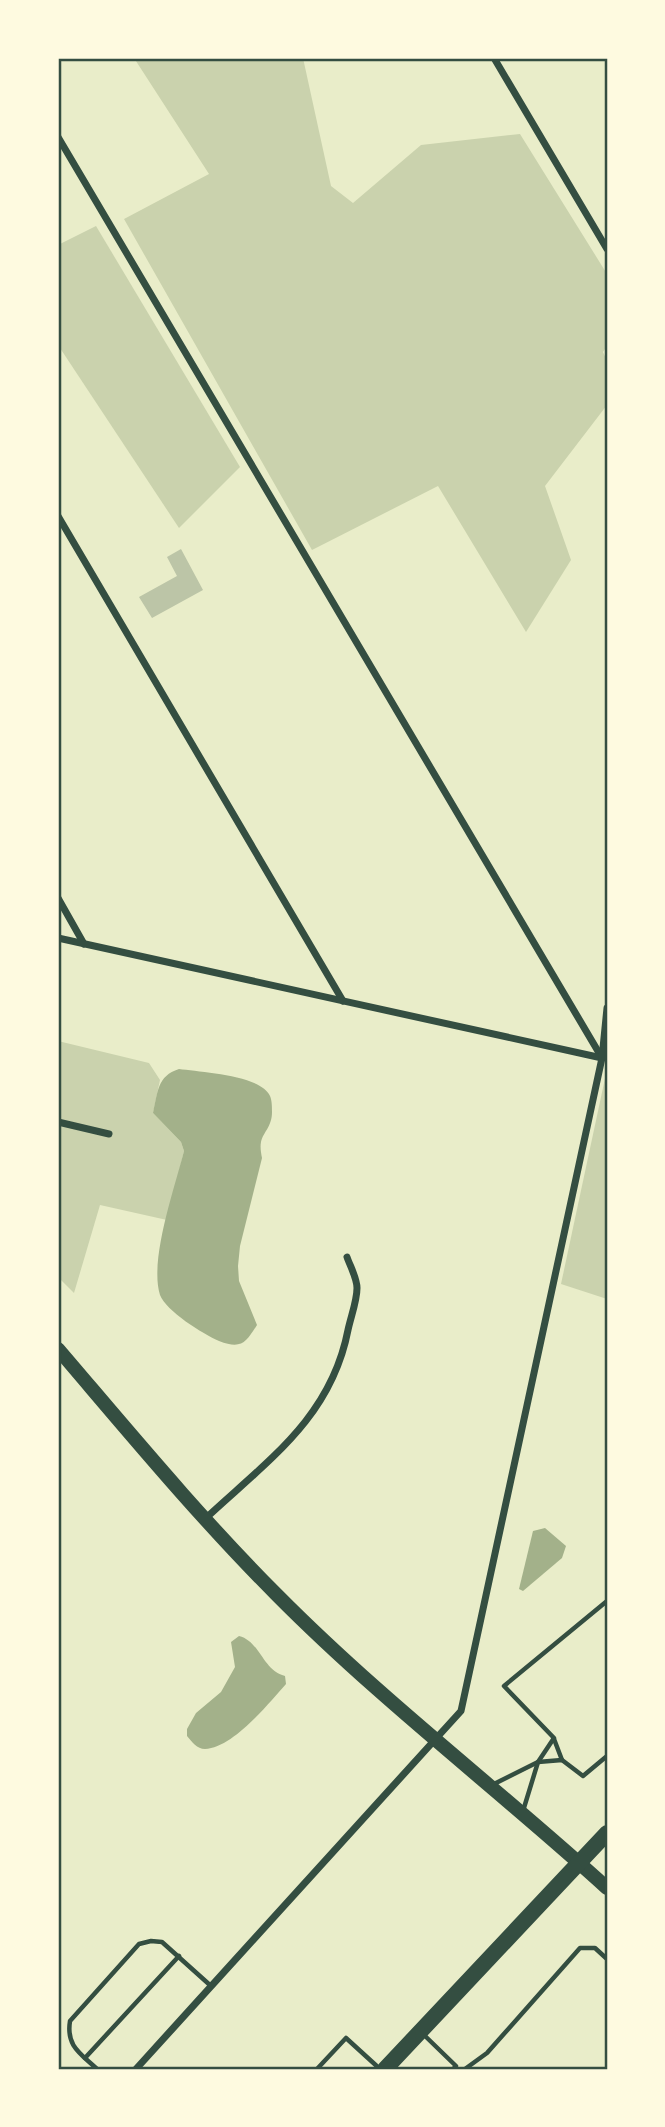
<svg xmlns="http://www.w3.org/2000/svg" width="665" height="2127" font-family="Barlow,sans-serif">
  <style>
    .green { fill: #cad2ad }
    .water { fill: #a3b18a }
    .building { fill: #bcc5a7 }
    .lines { fill: none; stroke-linecap: round; stroke-linejoin: round }
    .service { stroke: #344e41; stroke-width: 4.5 }
    .minor { stroke: #344e41; stroke-width: 7 }
    .secondary { stroke: #344e41; stroke-width: 14 }
    .primary { stroke: #344e41; stroke-width: 16 }
    .neatline { fill: none; stroke: #344e41; stroke-width: 2.5 }
  </style>
  <rect width="100%" height="100%" fill="#e9edc9"/>
  <g class="green">
    <path d="M 134,58 L 303,58 L 331,186 L 353,203 L 421,145 L 520,134 L 607,274 L 607,346 L 603,352 L 607,361 L 607,405 L 545,486 L 571,560 L 526,632 L 438,486 L 312,550 L 124,219 L 209,174 Z"/>
    <path d="M 96,226 L 240,467 L 179,528 L 58,345 L 58,245 Z"/>
    <path d="M 58,1041 L 149,1063 L 160,1080 L 153,1113 L 181,1142 L 184,1151 L 167,1220 L 100,1205 L 74,1293 L 58,1277 Z"/>
    <path d="M 607,1069 L 607,1299 L 561,1284 Z"/>
  </g>
  <g class="water">
    <path d="M 179,1069 C 200,1072 261,1075 270,1096 C 272,1100 272,1108 272,1112 C 272,1127 263,1132 261,1142 C 260,1147 261,1153 262,1158 L 240,1246 L 238,1266 L 239,1281 L 257,1325 C 246,1342 242,1350 219,1341 C 203,1334 166,1311 160,1295 C 149,1260 175,1187 184,1151 L 181,1142 L 153,1113 C 158,1092 157,1076 179,1069 Z"/>
    <path d="M 545,1528 L 566,1546 L 562,1558 L 523,1591 L 519,1589 L 533,1531 Z"/>
    <path d="M 239,1636 C 260,1641 263,1671 285,1676 L 286,1684 C 269,1703 233,1748 205,1749 C 197,1749 192,1742 187,1736 L 187,1729 L 196,1713 L 221,1692 L 235,1667 L 231,1642 Z"/>
  </g>
  <path class="building" d="M 181,549 L 203,590 L 152,618 L 139,597 L 177,576 L 167,557 Z"/>
  <g class="lines">
    <g class="service">
      <path d="M 554,1739 L 562,1760"/>
      <path d="M 494,1784 L 538,1762 L 562,1760 L 583,1776 L 607,1756"/>
      <path d="M 523,1811 L 538,1762 L 554,1738 L 504,1686 L 607,1601"/>
      <path d="M 423,2034 L 456,2066 L 453,2069"/>
      <path d="M 85,2058 L 179,1956"/>
      <path d="M 97,2069 C 80,2053 66,2046 70,2021 L 139,1944 L 151,1941 L 162,1942 L 211,1986"/>
      <path d="M 317,2069 L 346,2038 L 380,2069"/>
      <path d="M 465,2069 L 487,2053 L 580,1948 L 595,1948 L 607,1959"/>
    </g>
    <g class="minor">
      <path d="M 494,58 L 607,249"/>
      <path d="M 58,137 L 602,1058"/>
      <path d="M 58,516 L 343,1001"/>
      <path d="M 58,898 L 84,944"/>
      <path d="M 58,938 L 602,1058"/>
      <path d="M 58,1122 L 109,1134"/>
      <path d="M 206,1518 C 267,1461 331,1418 348,1330 C 351,1316 357,1301 357,1288 C 357,1278 350,1266 347,1257"/>
      <path d="M 136,2069 L 461,1711 L 602,1058 L 607,1008"/>
    </g>
    <path class="secondary" d="M 58,1349 C 129,1432 200,1518 277,1595 C 381,1700 498,1789 607,1888"/>
    <path class="primary" d="M 385,2069 L 607,1833"/>
  </g>
  <rect width="665" height="2127" fill="none" stroke="#fefae0" stroke-width="119"/>
  <rect x="60" y="60" width="546" height="2008" class="neatline"/>
</svg>
